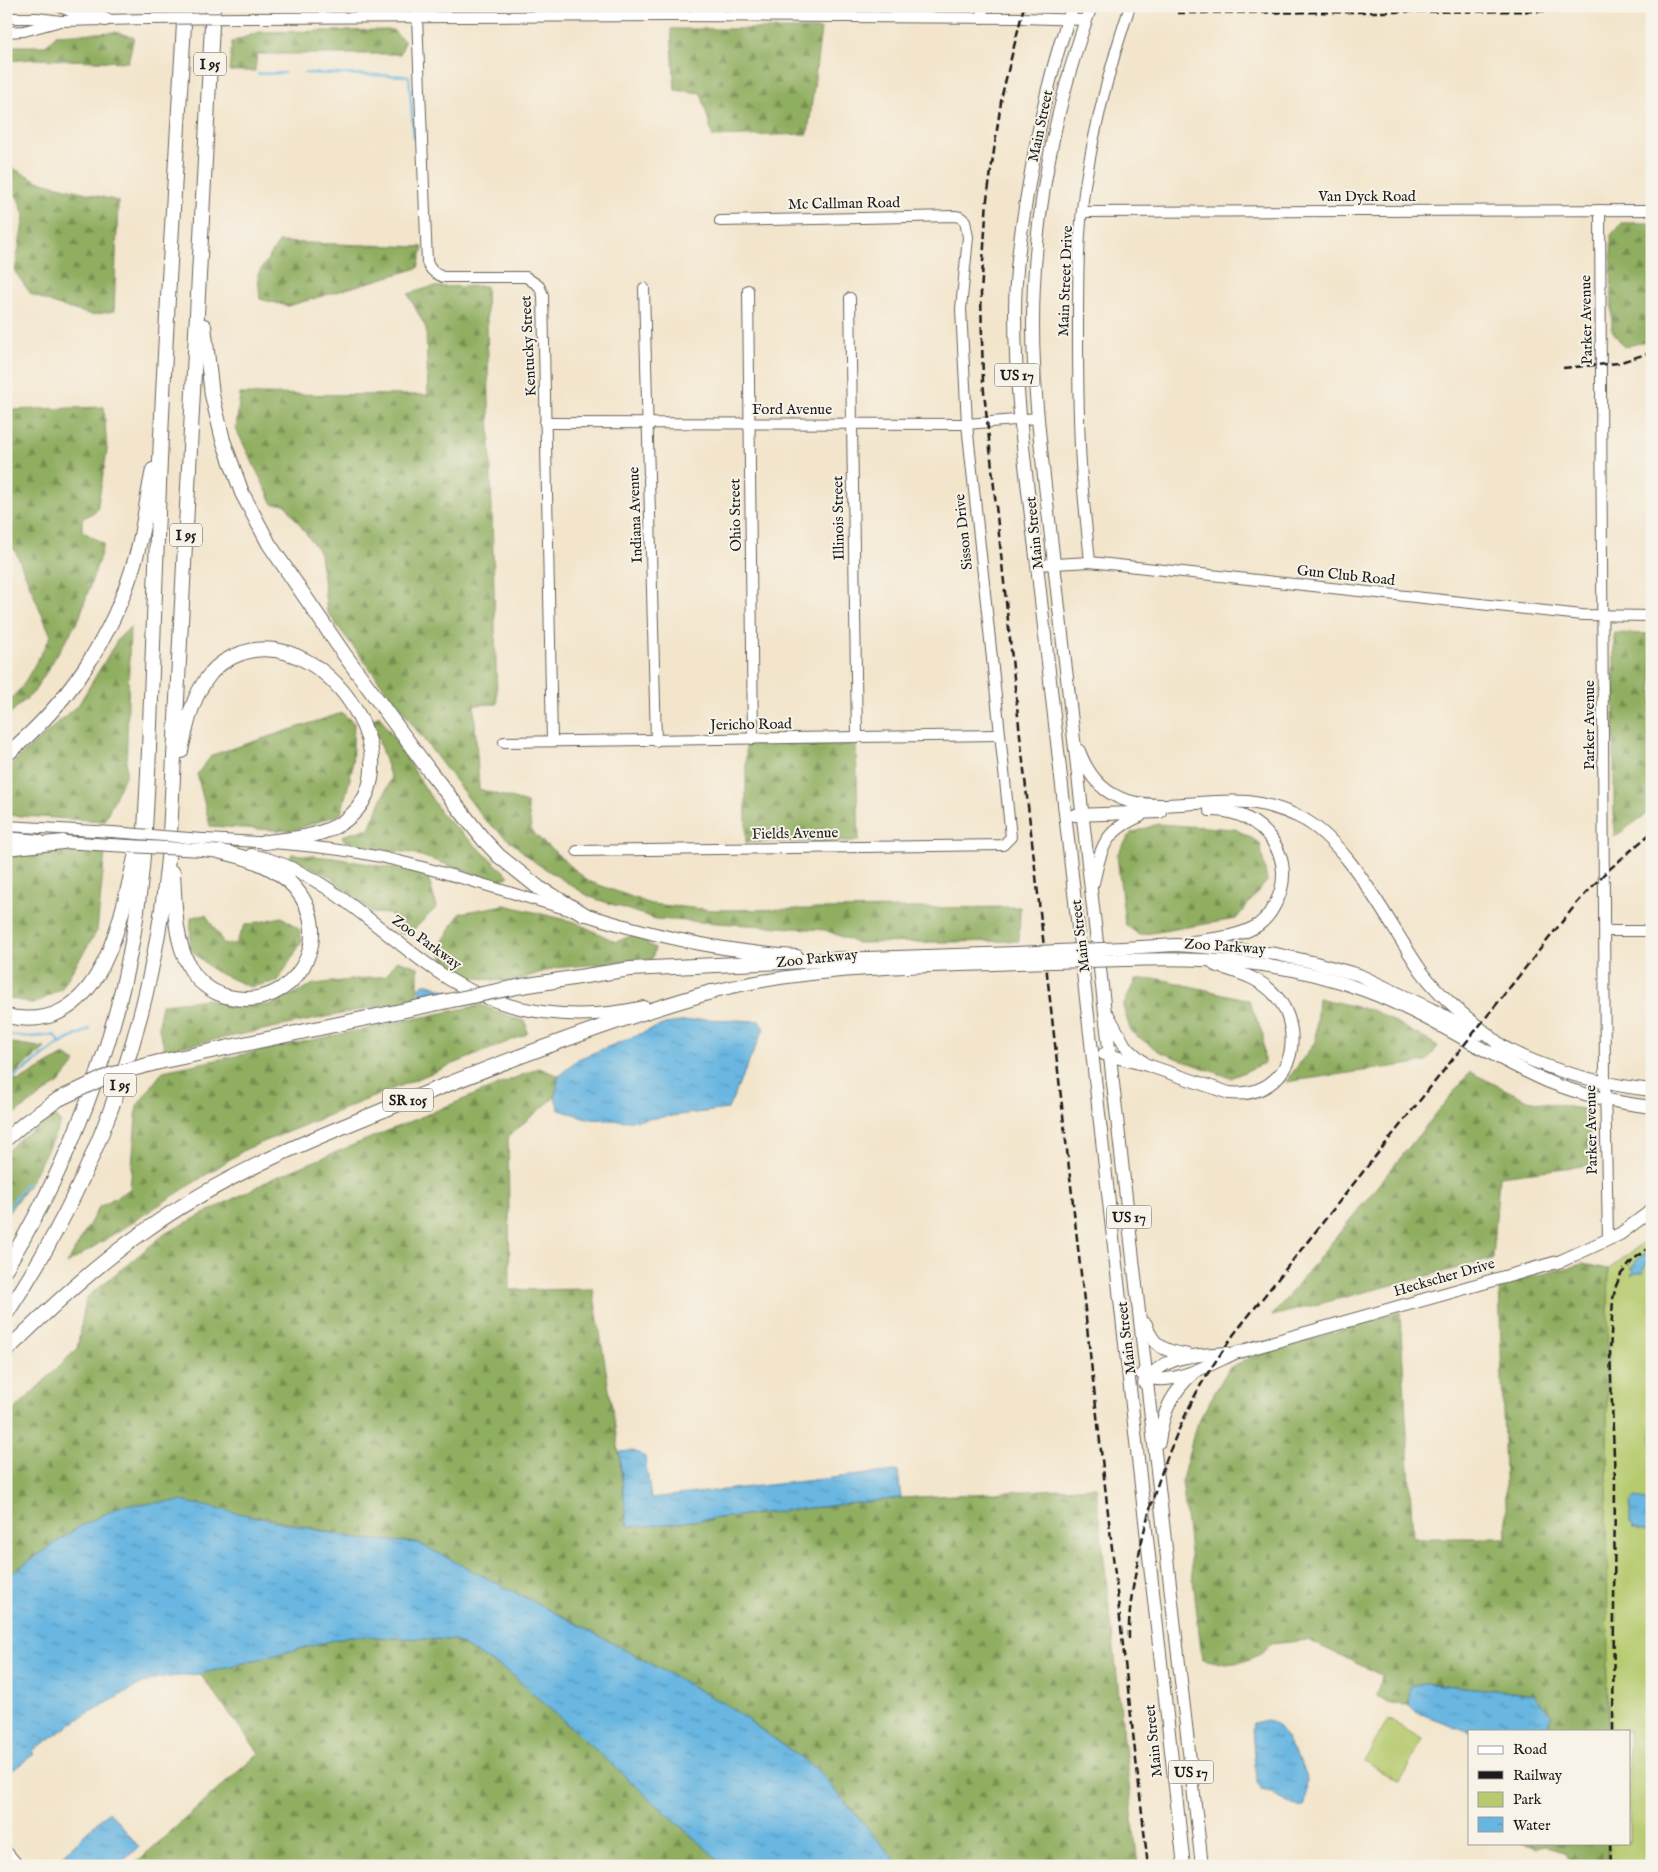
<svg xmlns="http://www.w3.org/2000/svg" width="1658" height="1872" font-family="'IM FELL English',serif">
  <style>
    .forest { fill: url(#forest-firs); stroke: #56653e }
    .green { fill: #b6ca6e; stroke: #697345 }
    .water { fill: url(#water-ripples); stroke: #42697e }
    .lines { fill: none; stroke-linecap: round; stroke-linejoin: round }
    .stream { stroke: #67b6e1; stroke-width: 2.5 }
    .minor-casing { stroke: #67625a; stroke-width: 12 }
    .major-casing { stroke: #67625a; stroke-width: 14 }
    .highway-casing { stroke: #67625a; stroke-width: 16 }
    .minor { stroke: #fff; stroke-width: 10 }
    .major { stroke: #fff; stroke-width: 12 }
    .highway { stroke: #fff; stroke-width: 14 }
    .rail { stroke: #1c1c1c; stroke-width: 2.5; stroke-dasharray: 8 4; stroke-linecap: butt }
    .minor-bridge-casing { stroke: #67625a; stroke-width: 12; stroke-linecap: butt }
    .major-bridge-casing { stroke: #67625a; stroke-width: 14; stroke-linecap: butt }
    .highway-bridge-casing { stroke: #67625a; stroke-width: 16; stroke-linecap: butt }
    .minor-bridge { stroke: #fff; stroke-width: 10 }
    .major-bridge { stroke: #fff; stroke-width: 12 }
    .highway-bridge { stroke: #fff; stroke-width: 14 }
    .labels { text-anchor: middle; stroke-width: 4; stroke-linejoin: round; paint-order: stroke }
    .shield { fill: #f7f3e8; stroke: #5e5c59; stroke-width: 1 }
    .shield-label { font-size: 14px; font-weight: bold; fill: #1c1c1c }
    .street-label { font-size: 15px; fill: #1c1c1c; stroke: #f7f3e8 }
  </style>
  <defs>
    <pattern id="forest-firs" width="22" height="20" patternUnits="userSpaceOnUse" patternTransform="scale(1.25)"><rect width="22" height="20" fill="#90ae61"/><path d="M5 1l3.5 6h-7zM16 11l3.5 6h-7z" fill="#758d4f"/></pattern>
    <pattern id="water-ripples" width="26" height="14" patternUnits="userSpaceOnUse" patternTransform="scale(1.25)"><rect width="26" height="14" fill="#67b6e1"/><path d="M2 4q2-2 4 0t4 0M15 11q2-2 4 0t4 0" fill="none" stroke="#5493b6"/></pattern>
  </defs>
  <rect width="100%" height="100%" fill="#f7f3e8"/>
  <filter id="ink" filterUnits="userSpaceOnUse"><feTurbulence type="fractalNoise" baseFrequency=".02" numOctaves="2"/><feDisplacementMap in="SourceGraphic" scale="10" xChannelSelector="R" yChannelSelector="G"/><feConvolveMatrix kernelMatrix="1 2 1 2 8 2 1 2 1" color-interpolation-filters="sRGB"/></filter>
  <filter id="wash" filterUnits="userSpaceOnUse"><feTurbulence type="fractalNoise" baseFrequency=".0096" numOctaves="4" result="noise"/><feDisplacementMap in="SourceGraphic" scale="20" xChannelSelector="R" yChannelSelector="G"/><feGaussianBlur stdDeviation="1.12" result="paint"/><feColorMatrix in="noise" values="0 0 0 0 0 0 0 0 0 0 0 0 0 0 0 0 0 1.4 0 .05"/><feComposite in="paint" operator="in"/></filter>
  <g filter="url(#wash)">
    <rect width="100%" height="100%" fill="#f3e5cc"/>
    <g class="forest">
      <path d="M 671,29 L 821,29 L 808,134 L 713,137 L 701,93 L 675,90 Z"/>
      <path d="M 393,30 L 405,42 L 400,54 L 257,54 L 255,71 L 229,71 L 232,42 L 259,32 Z"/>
      <path d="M 115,32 L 134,37 L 128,62 L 34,59 L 6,61 L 6,46 L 46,46 L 56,35 Z"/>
      <path d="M 6,165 L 38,181 L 118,201 L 114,311 L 92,315 L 57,305 L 31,294 L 15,272 L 24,216 L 18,198 L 6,187 Z"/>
      <path d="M 1622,223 L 1652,223 L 1652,340 L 1624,347 L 1612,330 L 1611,235 Z"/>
      <path d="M 279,242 L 423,247 L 418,268 L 288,306 L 260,299 L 258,274 Z"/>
      <path d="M 486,286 L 497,704 L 474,705 L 479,789 L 527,803 L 532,832 L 588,881 L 651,904 L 713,910 L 1020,907 L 1019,941 L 857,943 L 825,930 L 656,919 L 590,897 L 536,863 L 484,819 L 327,612 L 320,553 L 285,504 L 273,504 L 236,429 L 240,394 L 428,395 L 426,328 L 408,294 L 431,287 Z"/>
      <path d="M 104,407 L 107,451 L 97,510 L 82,519 L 82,531 L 104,544 L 79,619 L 34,692 L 6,717 L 6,703 L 22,687 L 51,636 L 15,550 L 6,544 L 6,410 Z"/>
      <path d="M 130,627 L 126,774 L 104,821 L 6,815 L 6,769 L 79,704 L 118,639 Z"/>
      <path d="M 1614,633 L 1652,634 L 1652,810 L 1614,837 Z"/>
      <path d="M 342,713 L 354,723 L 352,770 L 341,814 L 291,831 L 210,826 L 197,774 L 212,755 Z"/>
      <path d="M 379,715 L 442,815 L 509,876 L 499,882 L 412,853 L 347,845 L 342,836 L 369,828 L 391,779 L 372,720 Z"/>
      <path d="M 746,743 L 856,743 L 859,841 L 746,842 Z"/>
      <path d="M 1158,824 L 1235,829 L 1260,843 L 1267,881 L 1236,919 L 1139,935 L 1125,924 L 1117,855 L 1131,833 Z"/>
      <path d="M 41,850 L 105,853 L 97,931 L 61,989 L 34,1004 L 6,997 L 6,856 Z"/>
      <path d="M 292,854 L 334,858 L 427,874 L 437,907 L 410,933 L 399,933 L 391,914 L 372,913 L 331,877 L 290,857 Z"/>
      <path d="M 505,905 L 575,922 L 616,942 L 633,935 L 655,948 L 652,959 L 555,968 L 510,982 L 454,975 L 438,949 L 460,913 Z"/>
      <path d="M 206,915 L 224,944 L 235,944 L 245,925 L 282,917 L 299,929 L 302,941 L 278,981 L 250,987 L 214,971 L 190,949 L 191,917 Z"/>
      <path d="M 397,960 L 418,967 L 418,998 L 165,1050 L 159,1029 L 161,1004 L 208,999 L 225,1005 L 271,1005 L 314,984 L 386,976 Z"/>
      <path d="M 1160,979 L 1249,1000 L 1263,1035 L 1264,1063 L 1231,1078 L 1160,1052 L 1131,1032 L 1123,1007 L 1135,980 Z"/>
      <path d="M 1318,998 L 1375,1011 L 1438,1046 L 1426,1062 L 1286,1082 L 1315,1042 Z"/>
      <path d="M 481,1005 L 526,1022 L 527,1034 L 246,1149 L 67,1264 L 99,1207 L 130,1189 L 137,1106 L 163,1071 Z"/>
      <path d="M 6,1042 L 45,1048 L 10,1078 L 19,1081 L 64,1055 L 76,1062 L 59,1083 L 6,1120 Z"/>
      <path d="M 539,1068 L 559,1076 L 555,1097 L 508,1136 L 510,1290 L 593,1289 L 619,1452 L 627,1524 L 630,1526 L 647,1526 L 901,1498 L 1096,1487 L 1138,1866 L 900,1866 L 818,1770 L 728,1706 L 583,1627 L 418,1543 L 360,1539 L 264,1517 L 124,1505 L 77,1528 L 6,1577 L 6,1418 L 77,1349 L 86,1298 L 166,1233 L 274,1178 Z"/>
      <path d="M 1470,1072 L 1527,1100 L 1588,1110 L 1591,1165 L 1499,1176 L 1493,1259 L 1272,1316 Z"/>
      <path d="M 55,1116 L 61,1123 L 28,1186 L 6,1215 L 6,1153 L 18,1140 Z"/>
      <path d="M 1583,1264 L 1609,1269 L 1607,1366 L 1608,1731 L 1547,1731 L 1551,1714 L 1532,1694 L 1425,1683 L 1410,1686 L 1409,1705 L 1390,1704 L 1377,1696 L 1381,1675 L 1308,1640 L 1271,1644 L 1261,1654 L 1242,1662 L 1226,1664 L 1202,1659 L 1182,1480 L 1196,1425 L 1229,1368 L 1247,1359 L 1400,1312 L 1413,1538 L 1507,1538 L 1499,1285 Z"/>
      <path d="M 350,1636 L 454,1640 L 510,1673 L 725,1866 L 132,1866 L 259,1753 L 200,1674 Z"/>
      <path d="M 1521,1843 L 1609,1843 L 1609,1866 L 1571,1866 L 1565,1852 L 1545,1846 L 1538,1848 Z"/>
    </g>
    <g class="green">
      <path d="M 1652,1236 L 1652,1866 L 1609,1866 L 1609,1843 L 1629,1843 L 1629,1731 L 1608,1731 L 1607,1366 L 1609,1269 Z"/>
      <path d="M 1388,1719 L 1422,1739 L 1400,1782 L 1364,1762 Z"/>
    </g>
    <g class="water">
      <path d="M 423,984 L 429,984 L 453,993 L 425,999 L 421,997 L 420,989 Z"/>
      <path d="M 703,1019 L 759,1021 L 764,1028 L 728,1109 L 630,1121 L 591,1119 L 559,1110 L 555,1097 L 559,1076 L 578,1059 L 665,1024 Z"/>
      <path d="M 1646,1253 L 1648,1260 L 1643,1269 L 1644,1272 L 1639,1272 L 1632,1276 L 1634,1270 L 1631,1268 L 1636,1261 Z"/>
      <path d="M 632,1451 L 639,1453 L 645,1457 L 651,1498 L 895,1471 L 898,1472 L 901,1498 L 647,1526 L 630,1526 L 627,1524 L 619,1452 Z"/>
      <path d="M 1635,1498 L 1652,1501 L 1652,1532 L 1634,1528 L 1630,1522 L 1630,1503 Z"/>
      <path d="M 181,1501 L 360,1539 L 418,1543 L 583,1627 L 728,1706 L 818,1770 L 900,1866 L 725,1866 L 510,1673 L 454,1640 L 350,1636 L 200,1674 L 158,1678 L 139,1685 L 85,1715 L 32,1751 L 34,1754 L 6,1775 L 6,1577 L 77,1528 L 123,1505 Z"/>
      <path d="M 1425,1683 L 1532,1694 L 1551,1714 L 1547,1731 L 1469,1731 L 1469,1732 L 1416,1712 L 1409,1705 L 1410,1686 Z"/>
      <path d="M 1267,1720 L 1279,1727 L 1300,1761 L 1307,1780 L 1305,1806 C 1286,1809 1280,1793 1262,1790 L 1256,1780 L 1252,1729 L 1253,1723 Z"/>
      <path d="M 109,1811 L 139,1847 L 117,1866 L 55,1866 L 54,1864 Z"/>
    </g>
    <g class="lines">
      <g class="stream">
        <path d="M 304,73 L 409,76 L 414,138"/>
        <path d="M 258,74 L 284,73"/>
        <path d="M 6,1035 L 31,1037 L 54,1035 L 61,1043"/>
        <path d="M 6,1083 L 61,1043 L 90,1029"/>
        <path d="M 6,1212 L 25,1184 L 28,1184"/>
      </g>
    </g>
  </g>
  <g filter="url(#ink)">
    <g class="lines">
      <g class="minor-casing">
        <g id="minor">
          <path d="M 697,11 L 726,6"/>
          <path d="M 417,17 L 427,262 C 431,271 434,273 443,277 L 526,277 L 539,286 L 543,295 L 552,741"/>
          <path d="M 6,18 L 37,18 L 61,21 L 149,19"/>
          <path d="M 243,18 L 671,16 L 1020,18 L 1086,20"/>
          <path d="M 981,18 L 984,6"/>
          <path d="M 6,32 L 24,31 L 57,22"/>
          <path d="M 1600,210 L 1605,1083 L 1608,1240"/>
          <path d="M 1082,212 L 1652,210"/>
          <path d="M 644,288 L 656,741"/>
          <path d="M 748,290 L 753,739"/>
          <path d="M 850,298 L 857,737"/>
          <path d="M 545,423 L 967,424 L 1038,418"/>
          <path d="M 1090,562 C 1087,530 1083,497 1081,464 C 1078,419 1078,374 1078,328 C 1078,281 1078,233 1085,185 C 1095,124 1110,65 1130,6"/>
          <path d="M 1037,565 L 1090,562 L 1582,615 L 1652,616"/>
          <path d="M 504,742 L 999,735"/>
          <path d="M 6,826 L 112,832"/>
          <path d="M 6,837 L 40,840"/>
          <path d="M 202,839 C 262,842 323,845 381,857 C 445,871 506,892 569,910"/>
          <path d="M 577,851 L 1003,845 L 1011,837 L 967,424 L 961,309 L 968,237 L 965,221 L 960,217 L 955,216 L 720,221"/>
          <path d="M 1605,931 L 1652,931"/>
          <path d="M 6,1851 L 19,1866"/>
        </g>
      </g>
      <g class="major-casing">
        <g id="major">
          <path d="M 1073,6 C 1052,62 1040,120 1030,178 C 1022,223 1015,268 1015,313 C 1015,398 1027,481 1037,565 L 1184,1866"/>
          <path d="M 1091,6 C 1050,120 1028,243 1034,364 C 1037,431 1047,497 1054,564 L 1202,1866"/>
          <path d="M 1079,751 C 1109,832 1184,796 1248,802 C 1266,804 1282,809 1299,817 C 1349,840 1390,927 1422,972 C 1444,1002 1475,1023 1503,1047"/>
          <path d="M 1075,815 L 1160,812"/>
          <path d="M 63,842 L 111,845"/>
          <path d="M 202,850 L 231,853"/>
          <path d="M 251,855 C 297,864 334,891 370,920 C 396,940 421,962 449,979 C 507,1015 578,1022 644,1007"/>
          <path d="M 1093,883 C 1101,848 1104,831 1140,816"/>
          <path d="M 584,914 C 653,936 724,952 797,956"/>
          <path d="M 1193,942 C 1213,939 1236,937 1253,928 C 1262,924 1269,915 1274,906 C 1302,859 1261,808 1210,810"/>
          <path d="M 1123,948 L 1176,945 L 1229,949 L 1276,954 L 1312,962 L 1359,975 L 1431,1009 L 1480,1034"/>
          <path d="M 837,959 L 1016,953"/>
          <path d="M 1124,960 C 1206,957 1289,961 1366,991 C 1430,1015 1486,1055 1549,1082 C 1582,1095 1617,1103 1652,1107"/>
          <path d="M 702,994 C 738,985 774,978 811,974 C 879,966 949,966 1017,963"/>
          <path d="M 1108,1015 L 1125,1046 L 1143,1062"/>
          <path d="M 1497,1044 C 1546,1070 1597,1084 1652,1090"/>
          <path d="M 1104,1054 L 1147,1065 L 1229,1093 C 1268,1097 1296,1070 1291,1030 C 1289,1017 1285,1006 1276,996 C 1261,978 1237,972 1215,965"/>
          <path d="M 1146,1324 C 1153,1347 1165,1351 1188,1355"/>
          <path d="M 1142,1374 C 1165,1391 1212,1363 1235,1353 L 1561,1261 L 1620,1234 L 1652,1210"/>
          <path d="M 1144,1383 C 1167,1353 1194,1356 1227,1353"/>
          <path d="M 1159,1442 C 1163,1411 1171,1394 1194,1372"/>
        </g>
      </g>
      <g class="highway-casing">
        <g id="highway">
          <path d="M 63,6 L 78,12 L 105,19"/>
          <path d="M 204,326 L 212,395 L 223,440 L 242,493 L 269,544 L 344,654 L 428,769 L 483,839 L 499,856 L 539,888 L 584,914"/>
          <path d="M 181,751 C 187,723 192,696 211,673 C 218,664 231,657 242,653 C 331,623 432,785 328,830 C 308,838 286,840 265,842"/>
          <path d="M 6,755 C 68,704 113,637 135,560 C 144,531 146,500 153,470"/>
          <path d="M 6,848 L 63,842"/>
          <path d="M 173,873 C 175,904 174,938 189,966 C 197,982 212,993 229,997 C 294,1012 338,938 295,888 C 277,867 247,857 221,852"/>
          <path d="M 522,986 L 630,969 L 845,959"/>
          <path d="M 6,1016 C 104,1038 121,916 137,849"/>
          <path d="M 159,1062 L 443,1002"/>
          <path d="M 6,1139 L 26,1122 L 59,1099"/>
          <path d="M 6,1268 C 68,1166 112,1055 133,937 C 145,867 147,796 150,725 C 153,645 156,565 159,485 C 165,325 176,166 185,6"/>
          <path d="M 6,1314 C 102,1171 158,1006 170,834 L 213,6"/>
          <path d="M 6,1351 C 50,1308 96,1265 146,1230 C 229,1171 325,1133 419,1096 C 515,1057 612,1020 711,992"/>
        </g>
      </g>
      <use href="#minor" class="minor"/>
      <use href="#major" class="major"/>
      <use href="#highway" class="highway"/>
      <g class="rail">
        <path d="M 1024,6 L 1002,95 L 987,199 L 981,294 L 983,382 L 1020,735 L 1148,1866"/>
        <path d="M 1177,13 L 1562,11 L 1605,6"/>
        <path d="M 1563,368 L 1618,363 L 1652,352"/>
        <path d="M 1129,1639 C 1128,1613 1133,1586 1138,1560 C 1149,1500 1170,1443 1199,1388 C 1210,1369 1222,1352 1234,1334 L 1577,903 L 1604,874 L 1652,832"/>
        <path d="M 1613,1731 L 1615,1482 L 1610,1353 L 1613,1299 L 1616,1286 L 1621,1274 L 1634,1259 L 1652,1246"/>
        <path d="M 1611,1843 L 1612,1866"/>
      </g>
      <g class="minor-bridge-casing">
        <g id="minor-bridge">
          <path d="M 149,19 L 243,18"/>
          <path d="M 112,832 L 202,839"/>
        </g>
      </g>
      <g class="major-bridge-casing">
        <g id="major-bridge">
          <path d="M 111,845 L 202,850"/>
          <path d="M 1016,953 L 1123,948"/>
          <path d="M 1017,963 L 1124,960"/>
        </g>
      </g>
      <g class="highway-bridge-casing">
        <g id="highway-bridge">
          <path d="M 443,1002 L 522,986"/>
          <path d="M 59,1099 L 110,1075 L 159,1062"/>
        </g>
      </g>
      <use href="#minor-bridge" class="minor-bridge"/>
      <use href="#major-bridge" class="major-bridge"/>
      <use href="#highway-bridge" class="highway-bridge"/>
    </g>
  </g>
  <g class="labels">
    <g class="shield">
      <rect x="194" y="52.5" width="32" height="23" rx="4"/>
      <rect x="994.5" y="363.5" width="45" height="23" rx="4"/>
      <rect x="170" y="523.5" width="32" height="23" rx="4"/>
      <rect x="104" y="1073.5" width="32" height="23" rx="4"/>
      <rect x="383" y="1088.5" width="50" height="23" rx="4"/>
      <rect x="1106.5" y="1205.5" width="45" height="23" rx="4"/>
      <rect x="1168.5" y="1760.5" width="45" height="23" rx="4"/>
    </g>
    <g class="shield-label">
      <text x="210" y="69">I 95</text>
      <text x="1017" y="380">US 17</text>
      <text x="186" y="540">I 95</text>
      <text x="120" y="1090">I 95</text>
      <text x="408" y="1105">SR 105</text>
      <text x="1129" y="1222">US 17</text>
      <text x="1191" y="1777">US 17</text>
    </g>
    <g class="street-label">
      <text transform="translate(1040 126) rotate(-78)" y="5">Main Street</text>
      <text x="1367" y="201">Van Dyck Road</text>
      <text transform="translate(844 203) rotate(-1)" y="5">Mc Callman Road</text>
      <text transform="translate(1065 281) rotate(-88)" y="5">Main Street Drive</text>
      <text transform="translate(1586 320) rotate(-91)" y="5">Parker Avenue</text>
      <text transform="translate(528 346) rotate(-93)" y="5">Kentucky Street</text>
      <text x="792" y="414">Ford Avenue</text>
      <text transform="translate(635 515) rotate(-92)" y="5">Indiana Avenue</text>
      <text transform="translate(735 515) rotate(-91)" y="5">Ohio Street</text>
      <text transform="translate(838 518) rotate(-91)" y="5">Illinois Street</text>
      <text transform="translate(963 532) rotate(-96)" y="5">Sisson Drive</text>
      <text transform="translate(1034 533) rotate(-96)" y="5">Main Street</text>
      <text transform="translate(1346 575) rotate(6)" y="5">Gun Club Road</text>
      <text transform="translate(751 724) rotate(-1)" y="5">Jericho Road</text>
      <text transform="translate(1589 725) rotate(-90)" y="5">Parker Avenue</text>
      <text transform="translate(795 833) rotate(-1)" y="5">Fields Avenue</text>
      <text transform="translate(1080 936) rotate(-97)" y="5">Main Street</text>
      <text transform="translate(427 942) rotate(36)" y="5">Zoo Parkway</text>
      <text transform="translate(1225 946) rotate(4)" y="5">Zoo Parkway</text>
      <text transform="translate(817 958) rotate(-6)" y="5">Zoo Parkway</text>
      <text transform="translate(1591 1130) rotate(-91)" y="5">Parker Avenue</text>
      <text transform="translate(1444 1277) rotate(-16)" y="5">Heckscher Drive</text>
      <text transform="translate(1126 1338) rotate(-97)" y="5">Main Street</text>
      <text transform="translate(1153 1741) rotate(-96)" y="5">Main Street</text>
    </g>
  </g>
  <rect width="1658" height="1872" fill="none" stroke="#f7f3e8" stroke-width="25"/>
  <rect x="1468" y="1730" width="162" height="115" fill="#f7f3e8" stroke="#9f9d96"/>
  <rect x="1478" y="1746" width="25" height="8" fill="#ffffff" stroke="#9f9d96"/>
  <text x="1513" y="1754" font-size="15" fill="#1c1c1c">Road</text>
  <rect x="1478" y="1771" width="25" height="8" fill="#1c1c1c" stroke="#9f9d96"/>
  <text x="1513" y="1780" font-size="15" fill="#1c1c1c">Railway</text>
  <rect x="1478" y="1792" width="25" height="15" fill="#b6ca6e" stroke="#9f9d96"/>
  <text x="1513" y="1804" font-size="15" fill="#1c1c1c">Park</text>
  <rect x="1478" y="1817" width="25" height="15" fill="url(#water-ripples)" stroke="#9f9d96"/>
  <text x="1513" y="1830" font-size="15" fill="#1c1c1c">Water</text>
</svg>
